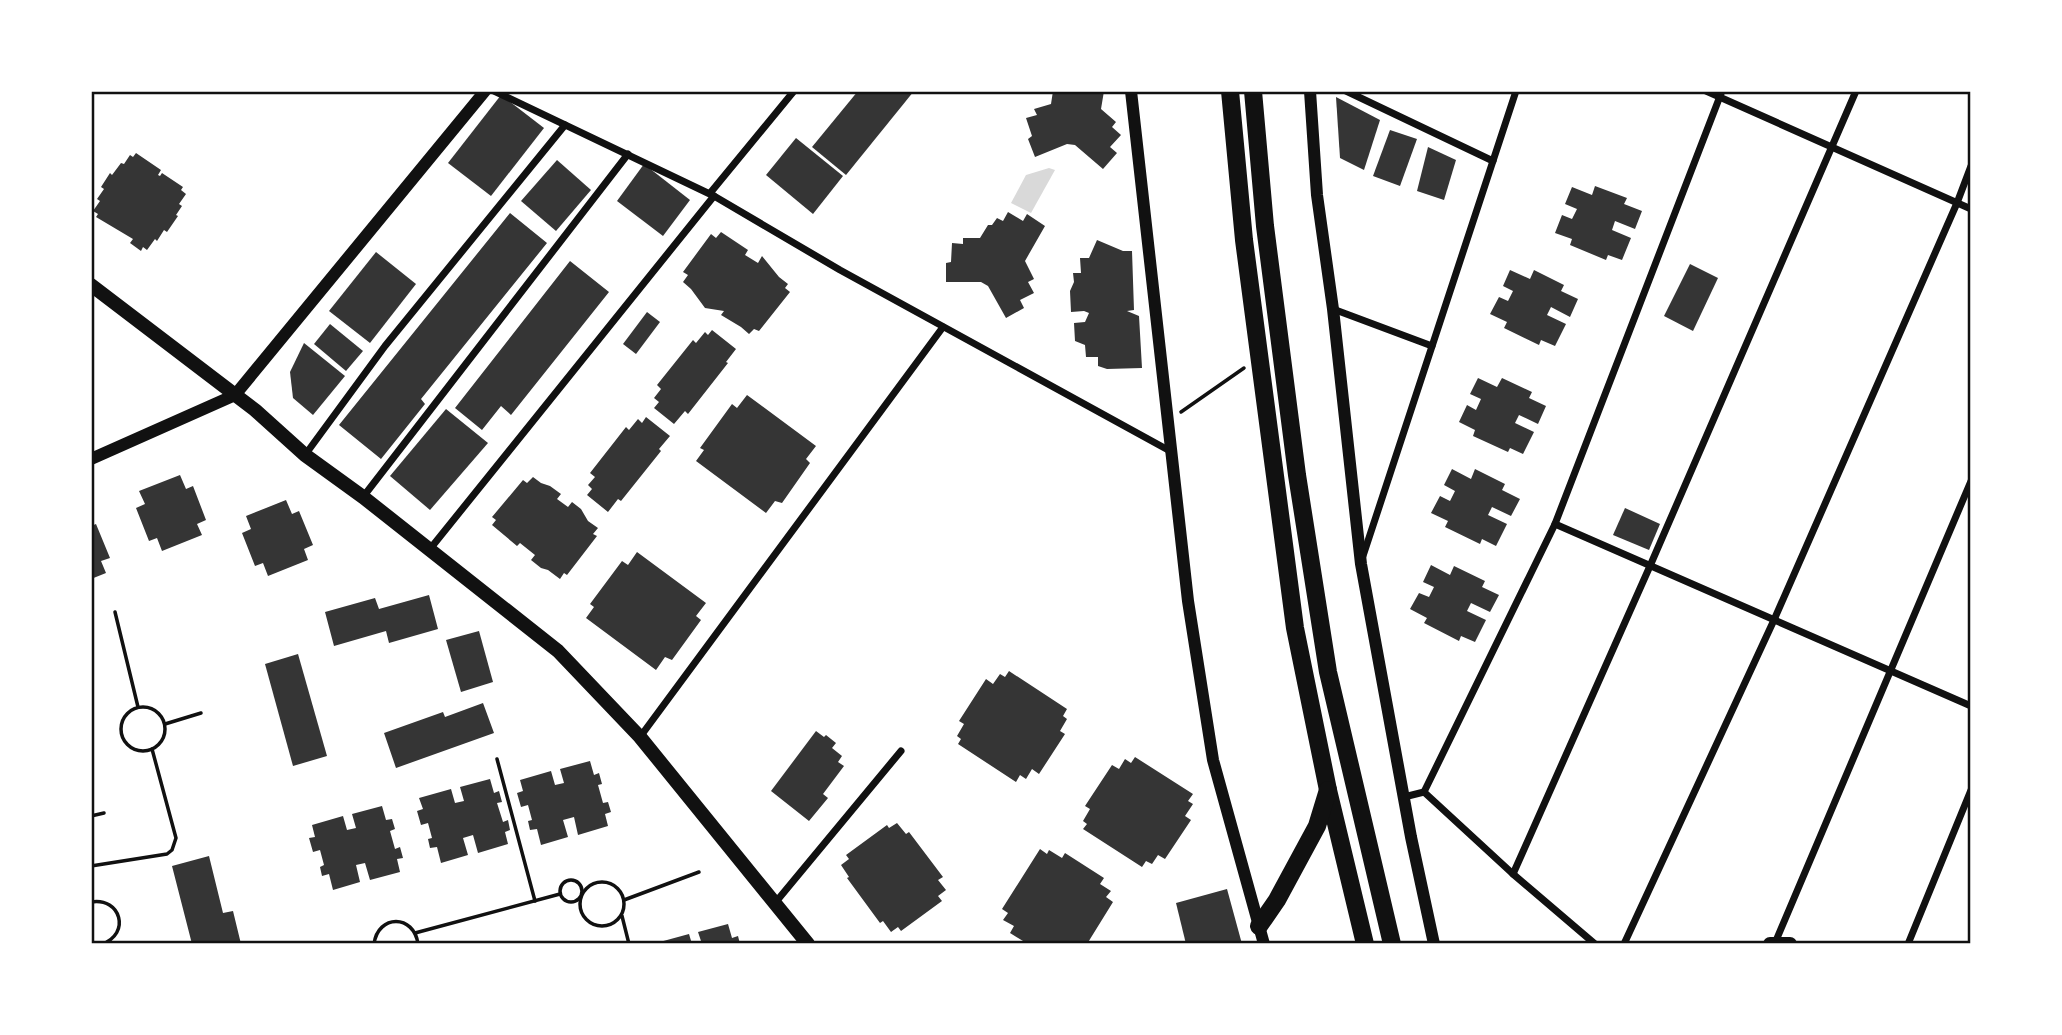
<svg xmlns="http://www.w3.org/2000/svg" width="2062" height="1035" font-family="'Roboto Serif',serif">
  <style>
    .water { fill: #d9d9d9 }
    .building { fill: #353535 }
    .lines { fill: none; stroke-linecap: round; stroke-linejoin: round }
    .path { stroke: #111; stroke-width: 3.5 }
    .minor { stroke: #111; stroke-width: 7 }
    .tertiary { stroke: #111; stroke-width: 12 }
    .secondary { stroke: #111; stroke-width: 14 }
    .trunk { stroke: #111; stroke-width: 18 }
    .neatline { fill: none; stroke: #111; stroke-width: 2.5 }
  </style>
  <rect width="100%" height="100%" fill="#fff"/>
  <path class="water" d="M 1049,168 L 1055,170 L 1031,213 L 1011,203 L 1026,175 Z"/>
  <g class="building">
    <path d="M 858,91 L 914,91 L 846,175 L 812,147 Z"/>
    <path d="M 1053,91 L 1104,91 L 1101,109 L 1116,122 L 1112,127 L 1121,135 L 1110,147 L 1117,153 L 1103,169 L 1075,145 L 1067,144 L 1035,157 L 1028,139 L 1032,136 L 1026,118 L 1037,115 L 1034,109 L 1051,104 Z"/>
    <path d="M 501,95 L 544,128 L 491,196 L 448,163 Z"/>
    <path d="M 1336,97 L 1380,120 L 1364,170 L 1340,158 Z"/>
    <path d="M 1390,130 L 1417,139 L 1400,186 L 1373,176 Z"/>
    <path d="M 796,138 L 843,176 L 813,214 L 766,175 Z"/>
    <path d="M 1428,147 L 1456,160 L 1444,200 L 1417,191 Z"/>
    <path d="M 136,153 L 161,170 L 158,175 L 160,176 L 162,173 L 183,187 L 181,190 L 186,194 L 179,204 L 182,206 L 176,215 L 178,216 L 167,232 L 164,230 L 157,241 L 155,239 L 147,250 L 143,247 L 141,251 L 130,243 L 133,239 L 96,217 L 98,214 L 93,211 L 100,201 L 97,199 L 104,189 L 101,187 L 110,173 L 112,175 L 121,163 L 124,164 L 130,155 L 133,157 Z"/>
    <path d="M 557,160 L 591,190 L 556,231 L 521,201 Z"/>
    <path d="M 644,164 L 690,200 L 663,236 L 617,201 Z"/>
    <path d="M 1595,186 L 1627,198 L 1624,204 L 1642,211 L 1635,229 L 1615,221 L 1612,230 L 1631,238 L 1622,260 L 1608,255 L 1606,260 L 1570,245 L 1572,239 L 1555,233 L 1562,215 L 1572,219 L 1577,209 L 1565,204 L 1572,187 L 1592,195 Z"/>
    <path d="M 1008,212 L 1023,221 L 1027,214 L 1045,226 L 1025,261 L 1034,279 L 1028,282 L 1034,293 L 1020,300 L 1024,308 L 1006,318 L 988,286 L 981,282 L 946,282 L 946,263 L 951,262 L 952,243 L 963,244 L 963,238 L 980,238 L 988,225 L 992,225 L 997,218 L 1003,221 Z"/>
    <path d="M 510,213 L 547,243 L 421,399 L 425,404 L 381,459 L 339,425 Z"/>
    <path d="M 721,232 L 748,250 L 745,255 L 758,263 L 762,256 L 779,277 L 788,284 L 785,288 L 790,292 L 759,331 L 754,329 L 749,334 L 741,327 L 721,315 L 724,311 L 705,308 L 691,289 L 683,282 L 688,275 L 683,272 L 711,234 L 716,238 Z"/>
    <path d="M 1097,240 L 1123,251 L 1132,251 L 1134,310 L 1127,311 L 1139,316 L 1142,368 L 1107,369 L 1098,366 L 1098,357 L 1086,357 L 1085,345 L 1075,341 L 1074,323 L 1085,322 L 1089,313 L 1084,311 L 1071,312 L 1070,291 L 1074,282 L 1073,273 L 1081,273 L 1080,258 L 1089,258 Z"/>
    <path d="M 376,252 L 416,284 L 370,343 L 329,311 Z"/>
    <path d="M 570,261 L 609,292 L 511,415 L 501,406 L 482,430 L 455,408 Z"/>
    <path d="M 1690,264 L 1718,278 L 1693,331 L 1664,316 Z"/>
    <path d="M 1510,270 L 1530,279 L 1534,270 L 1564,285 L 1561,291 L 1578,299 L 1570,317 L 1551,307 L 1547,315 L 1566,324 L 1555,346 L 1541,340 L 1539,345 L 1504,328 L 1507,322 L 1490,314 L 1499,297 L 1508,301 L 1513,291 L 1503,286 Z"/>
    <path d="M 647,312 L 660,322 L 636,354 L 623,344 Z"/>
    <path d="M 330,324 L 363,351 L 346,371 L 314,344 Z"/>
    <path d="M 712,330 L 736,349 L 726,362 L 728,363 L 688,414 L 685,411 L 674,424 L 654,408 L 659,402 L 654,398 L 661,389 L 657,385 L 693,340 L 696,343 L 705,332 L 708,335 Z"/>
    <path d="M 304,343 L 345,376 L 313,415 L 293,398 L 290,372 Z"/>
    <path d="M 1478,378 L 1497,387 L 1502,378 L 1532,392 L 1529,398 L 1546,406 L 1538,424 L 1519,415 L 1515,423 L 1534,432 L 1523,454 L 1510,448 L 1508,452 L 1473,436 L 1475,430 L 1459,422 L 1467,405 L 1476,410 L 1481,399 L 1470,394 Z"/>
    <path d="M 747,395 L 816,446 L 806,459 L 810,463 L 782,503 L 775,501 L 766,513 L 696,461 L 704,450 L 700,448 L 732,404 L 737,408 Z"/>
    <path d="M 446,409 L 488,443 L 430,510 L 390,476 Z"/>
    <path d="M 646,417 L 670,436 L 659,449 L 661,451 L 621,501 L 618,499 L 608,512 L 587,495 L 592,489 L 588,485 L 595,477 L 590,473 L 626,427 L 629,430 L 638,419 L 642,423 Z"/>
    <path d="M 1452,469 L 1471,479 L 1475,469 L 1505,484 L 1502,490 L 1520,499 L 1511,516 L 1492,507 L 1488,515 L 1507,524 L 1496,546 L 1482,539 L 1480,544 L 1445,527 L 1448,521 L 1431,513 L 1440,496 L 1450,501 L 1455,491 L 1444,485 Z"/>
    <path d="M 180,475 L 186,489 L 193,486 L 206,520 L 197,524 L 202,535 L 162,551 L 157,538 L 149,541 L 136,508 L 145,504 L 139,491 Z"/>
    <path d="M 533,477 L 541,483 L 550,486 L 561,494 L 557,499 L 568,507 L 572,502 L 581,509 L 588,521 L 598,528 L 593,534 L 597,536 L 567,575 L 564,573 L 560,579 L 548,570 L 541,568 L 531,560 L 535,555 L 520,543 L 517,546 L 492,525 L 496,520 L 492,517 L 523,480 L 527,483 Z"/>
    <path d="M 286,500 L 292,514 L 299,511 L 313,545 L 304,549 L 308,560 L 268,576 L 263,563 L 255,566 L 242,533 L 251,529 L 246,516 Z"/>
    <path d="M 1625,508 L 1660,524 L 1649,550 L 1613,535 Z"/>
    <path d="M 96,524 L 110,558 L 101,561 L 106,573 L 91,579 L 91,526 Z"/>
    <path d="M 637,552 L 706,603 L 696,616 L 701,620 L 672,660 L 665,657 L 656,670 L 586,618 L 594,607 L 590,604 L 622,561 L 628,565 Z"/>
    <path d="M 1431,565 L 1450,575 L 1454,566 L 1485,581 L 1482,587 L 1499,595 L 1490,612 L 1471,603 L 1467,611 L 1486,620 L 1475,642 L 1461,636 L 1459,641 L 1424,623 L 1427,618 L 1410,609 L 1419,593 L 1429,597 L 1434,587 L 1423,582 Z"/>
    <path d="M 429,595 L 438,629 L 389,643 L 386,631 L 334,646 L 325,612 L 375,598 L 379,609 Z"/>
    <path d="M 479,631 L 493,682 L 461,692 L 446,640 Z"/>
    <path d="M 298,654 L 327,756 L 293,766 L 265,664 Z"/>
    <path d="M 1009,671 L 1067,709 L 1063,716 L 1067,719 L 1060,731 L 1065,734 L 1039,774 L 1032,769 L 1026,779 L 1020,775 L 1016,782 L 958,744 L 961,739 L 957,736 L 964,724 L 959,721 L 986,679 L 993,684 L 1000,674 L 1005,677 Z"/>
    <path d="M 483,703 L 494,733 L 396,768 L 384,733 L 443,712 L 445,717 Z"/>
    <path d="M 816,731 L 824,737 L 826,735 L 836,743 L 832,748 L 842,756 L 838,762 L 844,766 L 823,794 L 828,798 L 809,821 L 771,791 Z"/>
    <path d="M 1135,757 L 1193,794 L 1188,801 L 1193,804 L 1185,816 L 1191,820 L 1165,859 L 1158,855 L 1152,864 L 1146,861 L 1142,867 L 1083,829 L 1087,824 L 1083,821 L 1090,809 L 1085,806 L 1112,765 L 1119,769 L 1125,759 L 1131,763 Z"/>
    <path d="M 590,761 L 594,775 L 599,773 L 602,784 L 598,785 L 603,803 L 608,802 L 611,812 L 605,814 L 608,826 L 578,835 L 574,817 L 563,820 L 568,837 L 541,845 L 537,829 L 530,830 L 528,821 L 532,820 L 528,805 L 521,807 L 517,793 L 523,791 L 520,780 L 551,771 L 555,785 L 564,783 L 560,769 Z"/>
    <path d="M 490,779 L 494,793 L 499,791 L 502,802 L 497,803 L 503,822 L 508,820 L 510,830 L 505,832 L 508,844 L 478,853 L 473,835 L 463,838 L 468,855 L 441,863 L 437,847 L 430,848 L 428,839 L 432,838 L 428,823 L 421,825 L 417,811 L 423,809 L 419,798 L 451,789 L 455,803 L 464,801 L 460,787 Z"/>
    <path d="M 382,806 L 386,820 L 392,819 L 395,829 L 390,831 L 395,849 L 400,847 L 403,858 L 397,859 L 400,872 L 370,880 L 365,863 L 356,865 L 360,882 L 333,890 L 329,874 L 322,876 L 320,867 L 324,865 L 320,850 L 313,852 L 309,838 L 315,837 L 312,825 L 343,816 L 347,830 L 356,828 L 352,814 Z"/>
    <path d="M 897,823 L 906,834 L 909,832 L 943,877 L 938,880 L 946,890 L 938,896 L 942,901 L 901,931 L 898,927 L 891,932 L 883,921 L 880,923 L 847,878 L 849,877 L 841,865 L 849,859 L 846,855 L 887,825 L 889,828 Z"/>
    <path d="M 1040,849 L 1047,854 L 1049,850 L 1062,858 L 1065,853 L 1104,878 L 1100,884 L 1111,891 L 1106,897 L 1113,902 L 1087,944 L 1028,944 L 1010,933 L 1014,926 L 1003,920 L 1008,913 L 1002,909 Z"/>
    <path d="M 209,856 L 223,913 L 233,911 L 241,944 L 192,944 L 172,866 Z"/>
    <path d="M 1227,889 L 1242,944 L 1186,944 L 1176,903 Z"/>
    <path d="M 728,924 L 732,938 L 738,936 L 740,944 L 702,944 L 698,932 Z"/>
    <path d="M 689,934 L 692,944 L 656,944 L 656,943 Z"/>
  </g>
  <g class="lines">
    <g class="path">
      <path d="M 1181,412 L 1244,368"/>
      <path d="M 115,612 L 138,707"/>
      <circle cx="143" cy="729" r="22"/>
      <path d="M 165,724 L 201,713"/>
      <path d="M 497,759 L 535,901"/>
      <path d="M 91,816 L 104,813"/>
      <path d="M 91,866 L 167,854 L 172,850 L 176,838 L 152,749"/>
      <circle cx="571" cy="891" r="11"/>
      <circle cx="602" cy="904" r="22"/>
      <path d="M 624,900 L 699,872"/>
      <path d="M 91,902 C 121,897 131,934 102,944"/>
      <path d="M 622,916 L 629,944"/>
      <path d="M 415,933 L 560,894"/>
      <path d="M 374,944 C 378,914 414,914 418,944"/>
    </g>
    <g class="minor">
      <path d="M 494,91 L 714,196 L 840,270 L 1170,451"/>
      <path d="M 1346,91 L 1493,161"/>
      <path d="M 1706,91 L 1971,209"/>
      <path d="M 711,192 L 794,91"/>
      <path d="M 1333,309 L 1432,346"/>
      <path d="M 305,455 L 385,346 L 565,125"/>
      <path d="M 363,497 L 628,154"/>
      <path d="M 1555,524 L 1971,706"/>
      <path d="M 430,549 L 714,196"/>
      <path d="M 1363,556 L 1516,91"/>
      <path d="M 640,737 L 943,327"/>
      <path d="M 1424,792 L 1555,524 L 1722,91"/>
      <path d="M 1404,797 L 1424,792 L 1513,874 L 1595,944"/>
      <path d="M 1513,874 L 1650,566 L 1856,91"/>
      <path d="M 775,903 L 901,751"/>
      <path d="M 1775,943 L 1971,481"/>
      <path d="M 1624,944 L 1774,620 L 1957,203 L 1971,166"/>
      <path d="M 1908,944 L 1971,790"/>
    </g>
    <g class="tertiary">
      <path d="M 1131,91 L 1188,601 L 1213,760 L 1264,944"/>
      <path d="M 1310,91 L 1317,195 L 1333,309 L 1361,564 L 1411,837 L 1434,944"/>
      <path d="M 91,459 L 235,395 L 485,91"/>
    </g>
    <g class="secondary">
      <path d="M 91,285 L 255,410 L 305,455 L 363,497 L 558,651 L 640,737 L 808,944"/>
      <path d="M 1770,944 L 1790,944"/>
    </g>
    <g class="trunk">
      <path d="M 1230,91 L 1244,240 L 1295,628 L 1328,790 L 1365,944"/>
      <path d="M 1253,91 L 1265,226 L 1297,475 L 1328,672 L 1392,944"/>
      <path d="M 1259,926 L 1277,900 L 1317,826 L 1328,790"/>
    </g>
  </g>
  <rect width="2062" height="1035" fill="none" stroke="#ffffff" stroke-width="186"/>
  <rect x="93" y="93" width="1876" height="849" class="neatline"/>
</svg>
